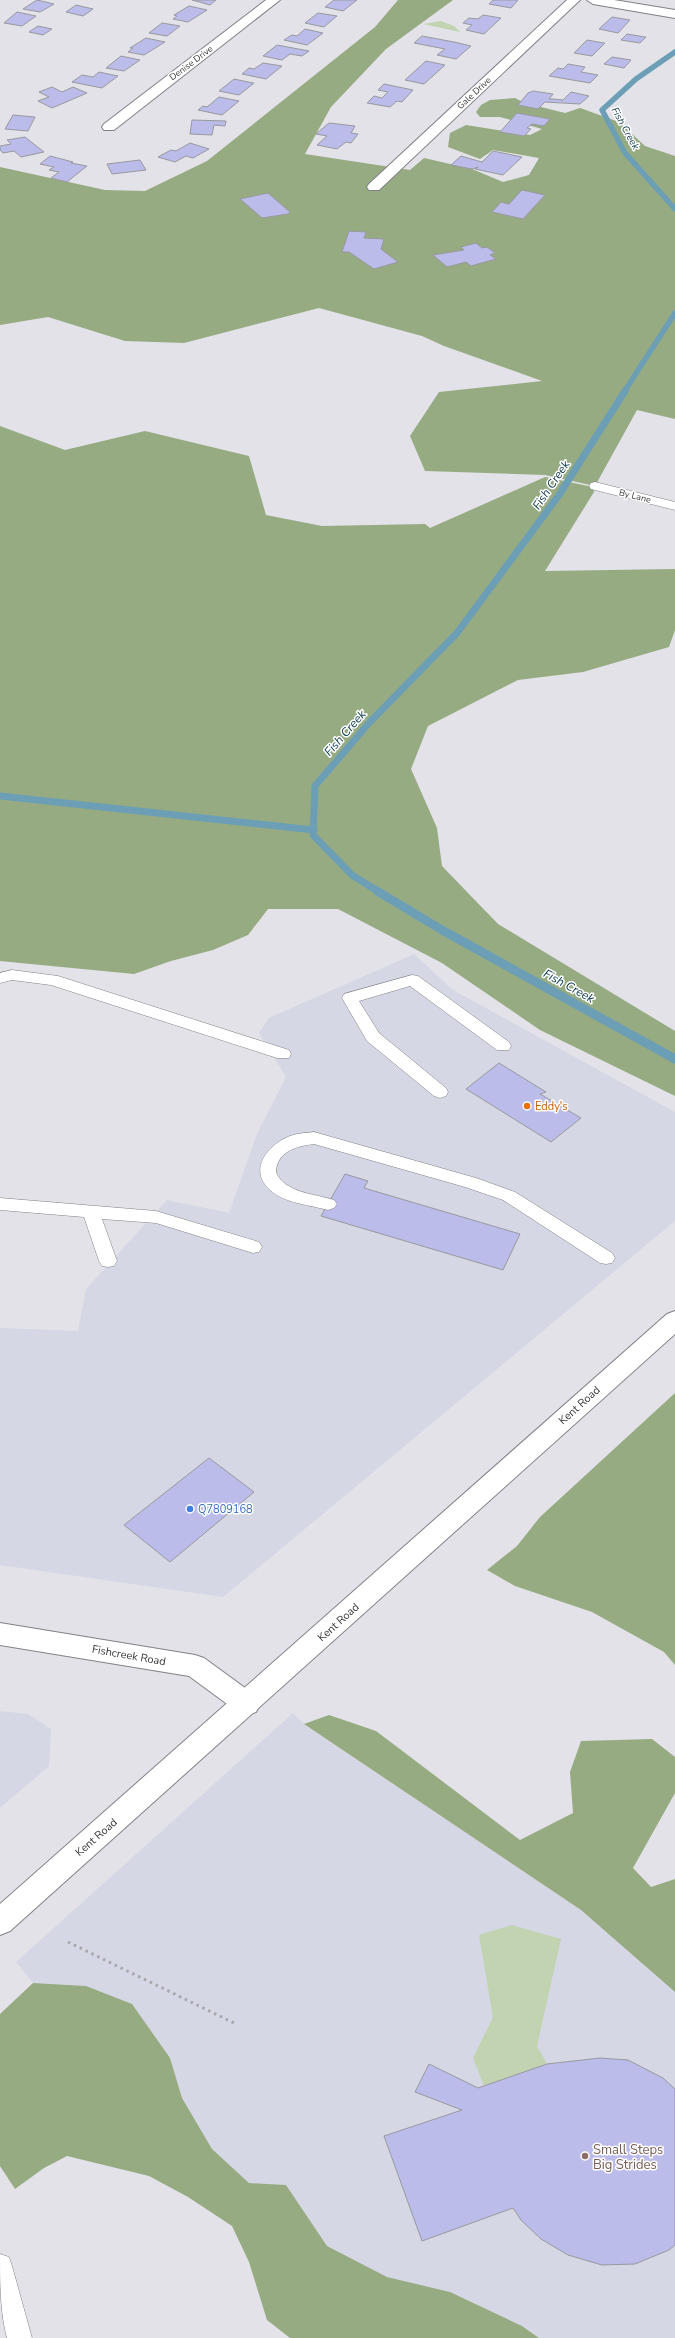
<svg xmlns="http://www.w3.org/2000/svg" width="675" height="2338" font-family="'Nunito Sans',sans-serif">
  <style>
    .built { fill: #d6d7e4 }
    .green { fill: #c1d3b1 }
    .forest { fill: #96ab82 }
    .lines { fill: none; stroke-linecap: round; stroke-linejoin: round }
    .stream-far2 { stroke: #6c9fb5; stroke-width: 5.5 }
    .stream-far1 { stroke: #6c9fb5; stroke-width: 7 }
    .stream { stroke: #6c9fb5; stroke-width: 9 }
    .building { fill: #bbbce9; stroke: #98999e }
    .service-casing { stroke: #818187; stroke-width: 1 }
    .minor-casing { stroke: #818187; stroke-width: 2 }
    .secondary-casing { stroke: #818187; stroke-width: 2 }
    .primary-casing { stroke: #818187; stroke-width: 2 }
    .path { stroke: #a7a7ac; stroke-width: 3; stroke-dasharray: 2.5 4; stroke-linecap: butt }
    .service { fill: #fff; fill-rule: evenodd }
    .minor { fill: #fff; fill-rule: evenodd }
    .secondary { fill: #fff; fill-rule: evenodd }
    .primary { fill: #fff; fill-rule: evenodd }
    .food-dot { fill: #e8710a; stroke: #fff; stroke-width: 1.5 }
    .shop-dot { fill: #3f7fe0; stroke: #fff; stroke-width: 1.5 }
    .education-dot { fill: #8d6e63; stroke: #fff; stroke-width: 1.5 }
    .labels { text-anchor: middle; stroke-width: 3; stroke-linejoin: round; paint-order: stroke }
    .far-street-label { font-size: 9px; fill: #37373a; stroke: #fff }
    .far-water-label { font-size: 10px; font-style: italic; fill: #0b394a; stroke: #fff }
    .food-label { font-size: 11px; fill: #c56008; stroke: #fff; text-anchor: start }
    .street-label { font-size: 11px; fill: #37373a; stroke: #fff }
    .shop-label { font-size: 11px; fill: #366cbe; stroke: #fff; text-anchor: start }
    .water-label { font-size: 12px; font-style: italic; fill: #0b394a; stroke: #fff }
    .near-education-label { font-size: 13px; fill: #785e54; stroke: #fff; text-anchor: start }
  </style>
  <rect width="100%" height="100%" fill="#e2e2e8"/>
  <g class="built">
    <path d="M 414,954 L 453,990 L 675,1112 L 675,1221 L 223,1597 L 0,1565 L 0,1328 L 78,1331 L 86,1289 L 167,1200 L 229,1213 L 257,1134 L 286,1077 L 259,1033 L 269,1018 Z"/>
    <path d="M 0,1711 L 28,1714 L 51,1729 L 49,1766 L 0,1808 Z"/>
    <path d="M 293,1713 L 304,1724 L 581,1910 L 675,1992 L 675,2338 L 539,2338 L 522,2326 L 450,2292 L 387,2277 L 327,2246 L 286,2185 L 249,2183 L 212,2149 L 182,2098 L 170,2058 L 86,1986 L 33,1983 L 16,1962 Z"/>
  </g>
  <g class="green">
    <path d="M 441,21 L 454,26 L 460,32 L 423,24 Z"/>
    <path d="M 512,1925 L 561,1939 L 537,2046 L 547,2064 L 484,2086 L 473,2058 L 493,2017 L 479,1935 Z"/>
  </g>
  <g class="forest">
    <path d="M 398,0 L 453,0 L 386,49 L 331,107 L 305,154 L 410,170 L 424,158 L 472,169 L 503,182 L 529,175 L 539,158 L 493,150 L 480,159 L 448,147 L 450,133 L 466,125 L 530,135 L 542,129 L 500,117 L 480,117 L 476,112 L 481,105 L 490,100 L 515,98 L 525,103 L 565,113 L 580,108 L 619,122 L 645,146 L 675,156 L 675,419 L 637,410 L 595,486 L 545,475 L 425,471 L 410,436 L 439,392 L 542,381 L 444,346 L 422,336 L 319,308 L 184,343 L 125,341 L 48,317 L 0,325 L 0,167 L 105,190 L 145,191 L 207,161 L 375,27 Z"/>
    <path d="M 0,426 L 65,450 L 145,431 L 249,456 L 266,515 L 322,526 L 425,524 L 430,528 L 545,477 L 593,487 L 594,492 L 545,571 L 675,569 L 675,630 L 669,647 L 583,672 L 518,680 L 428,726 L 411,769 L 437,828 L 442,866 L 498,924 L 675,1031 L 675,1096 L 540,1030 L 442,963 L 338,909 L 268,909 L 248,935 L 213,950 L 171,961 L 134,974 L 0,961 Z"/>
    <path d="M 675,1393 L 675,1665 L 664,1652 L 592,1612 L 515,1586 L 487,1570 L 517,1546 L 540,1517 Z"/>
    <path d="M 329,1715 L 376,1731 L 520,1840 L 573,1813 L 570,1772 L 581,1741 L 652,1739 L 675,1757 L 675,1793 L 633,1868 L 651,1887 L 675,1879 L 675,1992 L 581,1910 L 304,1724 Z"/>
    <path d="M 33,1983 L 86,1986 L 132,2004 L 170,2058 L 182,2098 L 212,2149 L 249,2183 L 286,2185 L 327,2246 L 387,2277 L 450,2292 L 522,2326 L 539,2338 L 290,2338 L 267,2320 L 249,2262 L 232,2226 L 188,2197 L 149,2176 L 67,2156 L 44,2168 L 15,2189 L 0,2166 L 0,2014 Z"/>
  </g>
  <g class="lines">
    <g class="stream-far2">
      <path d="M 675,52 L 636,79 L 602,110 L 625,153 L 675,209"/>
      <path d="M 624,392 L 675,313"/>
    </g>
    <g class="stream-far1">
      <path d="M 0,796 L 314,830"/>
      <path d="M 379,892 L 352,875 L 313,835 L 315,786 L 369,723 L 457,633 L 559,495 L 625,391"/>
    </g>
    <path class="stream" d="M 377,891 L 442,930 L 675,1059"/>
  </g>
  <g class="building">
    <path d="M 37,0 L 54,4 L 40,12 L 23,9 Z"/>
    <path d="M 192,0 L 216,0 L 210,5 Z"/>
    <path d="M 334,0 L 357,0 L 343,11 L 325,7 Z"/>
    <path d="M 493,0 L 518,0 L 511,8 L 489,4 Z"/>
    <path d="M 76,5 L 93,9 L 83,16 L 66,12 Z"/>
    <path d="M 189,6 L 207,10 L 188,22 L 173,19 L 177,16 L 174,15 Z"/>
    <path d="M 17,12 L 36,16 L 22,26 L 4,23 Z"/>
    <path d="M 318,13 L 337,16 L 324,27 L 305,23 Z"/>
    <path d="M 483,15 L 501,18 L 484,34 L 466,30 L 472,25 L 463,23 L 469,18 L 478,19 Z"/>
    <path d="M 612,17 L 630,20 L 618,33 L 599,29 Z"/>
    <path d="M 162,23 L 180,26 L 167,36 L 149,33 Z"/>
    <path d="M 38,26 L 52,29 L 43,35 L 29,32 Z"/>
    <path d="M 305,29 L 323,33 L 307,45 L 284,40 L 292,35 L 297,36 Z"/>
    <path d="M 627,34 L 645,37 L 646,37 L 640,43 L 621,40 Z"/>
    <path d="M 422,36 L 454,42 L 471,46 L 456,59 L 437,55 L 445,49 L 414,43 Z"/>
    <path d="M 146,38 L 165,42 L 144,55 L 128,52 L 133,48 L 130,48 Z"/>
    <path d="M 587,40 L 604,43 L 605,43 L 592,56 L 574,53 Z"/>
    <path d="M 277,45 L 309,51 L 302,56 L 290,54 L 282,60 L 263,56 Z"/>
    <path d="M 121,56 L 140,60 L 124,71 L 106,68 Z"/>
    <path d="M 612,57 L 631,60 L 624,68 L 604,64 Z"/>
    <path d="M 426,61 L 445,65 L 424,84 L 405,80 Z"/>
    <path d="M 263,63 L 282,66 L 266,79 L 242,74 L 249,68 L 254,69 Z"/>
    <path d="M 568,64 L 585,67 L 581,72 L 598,75 L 590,83 L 549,76 L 558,68 L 563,69 Z"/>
    <path d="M 99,72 L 118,76 L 102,88 L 72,82 L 82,75 L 93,77 Z"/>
    <path d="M 234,79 L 253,83 L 254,83 L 239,95 L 219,91 Z"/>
    <path d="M 384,84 L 413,90 L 402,102 L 397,101 L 390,107 L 367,103 L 374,96 L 382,98 L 388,92 L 378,90 Z"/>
    <path d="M 52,87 L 62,92 L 73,87 L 87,93 L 52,108 L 38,101 L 49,97 L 39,92 Z"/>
    <path d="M 533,91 L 553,94 L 549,99 L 553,99 L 563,100 L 571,92 L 589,96 L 580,104 L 545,102 L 538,109 L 518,105 L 528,93 Z"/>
    <path d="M 219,97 L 239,101 L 222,115 L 198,110 L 203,106 L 207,107 Z"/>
    <path d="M 517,113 L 550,119 L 544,126 L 532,124 L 527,128 L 531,129 L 524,136 L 500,132 Z"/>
    <path d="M 13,115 L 35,117 L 28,131 L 5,129 Z"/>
    <path d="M 192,120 L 226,121 L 225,126 L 214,125 L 212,135 L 190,134 Z"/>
    <path d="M 329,123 L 355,126 L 351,133 L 358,134 L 351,143 L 346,142 L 337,149 L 317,145 L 327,136 L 316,134 Z"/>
    <path d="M 25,137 L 44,152 L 21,157 L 14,151 L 3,153 L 0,150 L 0,146 L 11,144 L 7,140 Z"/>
    <path d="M 190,143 L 209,149 L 193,158 L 186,156 L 175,162 L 158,157 L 171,150 L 176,151 Z"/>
    <path d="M 493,151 L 522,157 L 503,175 L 475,169 L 478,167 L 472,169 L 451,165 L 461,156 L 482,162 Z"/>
    <path d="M 50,156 L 73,162 L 71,163 L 87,166 L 67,182 L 51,178 L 59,172 L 49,170 L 54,167 L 40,164 Z"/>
    <path d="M 140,160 L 146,170 L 112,174 L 107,164 Z"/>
    <path d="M 522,190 L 545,195 L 523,219 L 492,212 L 501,202 L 509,204 Z"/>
    <path d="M 268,193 L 290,212 L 288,214 L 262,218 L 240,199 Z"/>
    <path d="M 349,231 L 366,232 L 364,238 L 384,239 L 381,249 L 398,262 L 374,269 L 349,252 L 342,252 Z"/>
    <path d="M 476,243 L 482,248 L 487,247 L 495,253 L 490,255 L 496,259 L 471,266 L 466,262 L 447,267 L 433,255 L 464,250 L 461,247 Z"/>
    <path d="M 499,1063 L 546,1092 L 540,1094 L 581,1118 L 551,1142 L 466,1089 Z"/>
    <path d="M 345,1174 L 368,1181 L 364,1188 L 520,1234 L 503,1270 L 321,1216 Z"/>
    <path d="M 209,1458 L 254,1492 L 170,1562 L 124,1525 Z"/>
    <path d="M 600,2058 L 628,2060 L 663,2078 L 675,2089 L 675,2245 L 669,2250 L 635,2264 L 602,2265 L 568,2255 L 541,2239 L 521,2220 L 513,2208 L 422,2241 L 384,2136 L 462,2110 L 415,2092 L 429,2064 L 478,2088 L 547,2064 Z"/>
  </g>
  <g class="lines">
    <g class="service-casing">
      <g id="service">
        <path d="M 595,482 L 675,502 L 675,510 L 591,489 L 589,486 L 591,483 Z"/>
        <path d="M 12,970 L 58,976 L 289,1050 L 291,1054 L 289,1058 L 277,1058 L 51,985 L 12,980 L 0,983 L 0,973 Z"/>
        <path d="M 412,975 L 418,976 L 509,1042 L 511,1046 L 509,1050 L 497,1050 L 410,986 L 359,1001 L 379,1033 L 446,1088 L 448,1092 L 446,1096 L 440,1098 L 434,1096 L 367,1041 L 342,998 L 344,994 Z"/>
        <path d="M 314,1132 L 476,1178 L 515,1192 L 612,1253 L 615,1258 L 612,1263 L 606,1264 L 600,1263 L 503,1200 L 465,1187 L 314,1144 C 297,1146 277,1151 276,1172 C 284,1193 316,1194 334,1200 L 337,1204 L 334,1208 L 328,1210 C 310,1205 284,1203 270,1190 C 248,1170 267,1145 290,1136 C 298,1133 306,1133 314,1132 Z"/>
        <path d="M 0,1198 L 156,1211 L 259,1242 L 262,1247 L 259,1252 L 253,1253 L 156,1223 L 102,1219 L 117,1261 L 114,1266 L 108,1267 L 102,1266 L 99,1261 L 84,1217 L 0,1210 Z"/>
        <path d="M 0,2254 L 9,2257 L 12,2266 L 32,2338 L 7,2338 C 0,2312 0,2282 0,2254 Z"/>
      </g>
    </g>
    <g class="minor-casing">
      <g id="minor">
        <path d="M 266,0 L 280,0 L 114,130 L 104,130 L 102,127 L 104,124 Z"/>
        <path d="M 567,0 L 580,0 L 379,190 L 369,190 L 367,187 L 369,184 Z"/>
        <path d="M 587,0 L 614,0 L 675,10 L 675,18 L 593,4 Z"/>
      </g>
    </g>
    <g class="secondary-casing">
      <path id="secondary" d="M 0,1623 L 195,1655 L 204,1658 L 256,1696 L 260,1704 L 256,1712 L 247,1715 L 238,1712 L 189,1676 L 0,1645 Z"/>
    </g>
    <g class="primary-casing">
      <path id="primary" d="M 675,1311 L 675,1334 L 10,1931 L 0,1935 L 0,1904 L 667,1314 Z"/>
    </g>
    <path class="path" d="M 68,1942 L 236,2024"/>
    <use href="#service" class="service"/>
    <use href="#minor" class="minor"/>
    <use href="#secondary" class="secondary"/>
    <use href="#primary" class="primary"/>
  </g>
  <circle class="food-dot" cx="527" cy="1106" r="4"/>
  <circle class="shop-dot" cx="190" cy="1509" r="4"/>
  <circle class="education-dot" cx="585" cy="2156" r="4"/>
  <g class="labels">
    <g class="far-street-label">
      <text transform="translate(191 63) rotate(-37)" y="3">Denise Drive</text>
      <text transform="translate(474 93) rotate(-43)" y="3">Gale Drive</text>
      <text transform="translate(635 496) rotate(14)" y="3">By Lane</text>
    </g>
    <g class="far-water-label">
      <text transform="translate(626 128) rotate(61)" y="4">Fish Creek</text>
    </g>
    <g class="food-label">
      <text x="535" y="1110">Eddy's</text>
    </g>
    <g class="street-label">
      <text transform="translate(579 1405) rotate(-42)" y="4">Kent Road</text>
      <text transform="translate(338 1622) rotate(-42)" y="4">Kent Road</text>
      <text transform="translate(129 1655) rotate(10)" y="4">Fishcreek Road</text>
      <text transform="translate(96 1837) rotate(-41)" y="4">Kent Road</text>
    </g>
    <g class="shop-label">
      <text x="198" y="1513">Q7809168</text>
    </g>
    <g class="water-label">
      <text transform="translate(551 485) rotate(-56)" y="4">Fish Creek</text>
      <text transform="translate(345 733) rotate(-49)" y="4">Fish Creek</text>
      <text transform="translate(569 986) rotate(29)" y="4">Fish Creek</text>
    </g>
    <g class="near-education-label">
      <text x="593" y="2154">Small Steps<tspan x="593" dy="15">Big Strides</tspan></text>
    </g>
  </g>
</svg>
